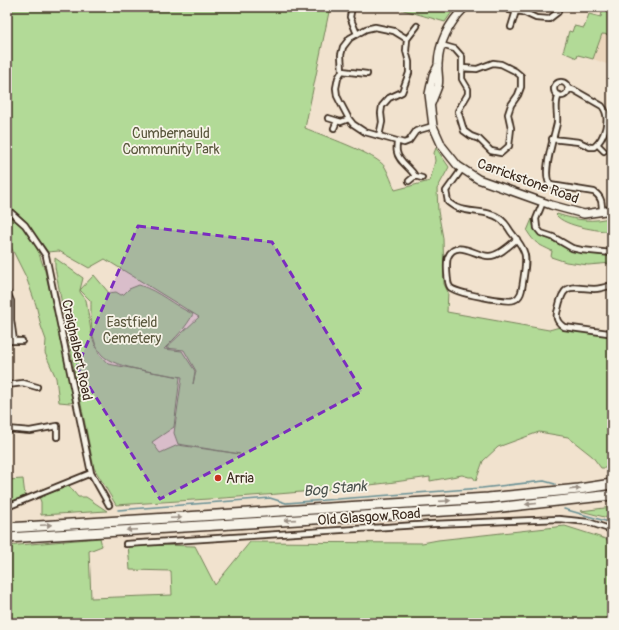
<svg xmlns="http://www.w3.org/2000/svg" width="619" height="630" font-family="Pangolin,sans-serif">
<rect width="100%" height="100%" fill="#f1e2ce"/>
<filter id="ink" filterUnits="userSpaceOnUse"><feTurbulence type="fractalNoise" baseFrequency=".025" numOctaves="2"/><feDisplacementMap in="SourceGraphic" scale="8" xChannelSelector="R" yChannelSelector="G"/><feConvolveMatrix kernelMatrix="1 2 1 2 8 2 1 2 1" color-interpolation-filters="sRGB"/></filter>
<g filter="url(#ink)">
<!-- built -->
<path fill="#ecd6bc" d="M602 34 612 35V66L593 59Z"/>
<!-- green -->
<path fill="#b2da97" stroke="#76825a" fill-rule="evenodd" d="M7 7H330L305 128C321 135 377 154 385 167 389 174 392 183 395 190L430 181 435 161 434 153 436 148 449 167 437 189 438 211 443 238 444 284 448 292 447 312 549 330 560 327 609 336 612 335V468H601L592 456 568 437 539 432 498 447 483 461 476 481 473 477H469L462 475 430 481V477C326 493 221 498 116 505L94 468 77 385 55 267V258L83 278 80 290 94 275 109 293 116 292 121 295 124 294 129 289 139 285C159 291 174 306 193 314 186 328 175 338 164 349L182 351 195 371 193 384 196 371 184 350 166 348 199 317 105 259 89 268 59 251 48 252 25 220 7 204ZM80 290 91 301C91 319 90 341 102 355 116 369 162 373 182 377L174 433 178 444 240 454 178 445 160 453 152 442 174 427 180 377 108 364 99 354 92 337 86 300 80 292Z
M393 7H447L454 9 445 22Z
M603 7 612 8V35L602 34 593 59 578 55 577 58 563 52 569 31 572 32 574 26 584 28 589 14 601 17Z
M7 213 20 223 37 248 45 271 63 348 73 402 70 403 59 402 56 378 45 353 46 340 41 326 36 305 26 277 7 239Z
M557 214C576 220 593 223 612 217V232C597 230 566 227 556 215Z
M532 219 534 229 538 234 571 250 590 254 612 256V263L588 265 566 262 551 257 552 251C538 244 535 244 527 231Z
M23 479 25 496 7 503V480Z
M69 486 78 497H86L107 511 41 515V502L39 497Z
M612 507V519L581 511Z
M565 526 612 541V623H7V546L100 538 102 546 89 551 91 598 172 595 171 571 130 570 128 544 195 546 215 585 250 542 422 543 438 540Z"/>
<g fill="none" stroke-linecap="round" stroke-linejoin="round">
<!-- stream -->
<path stroke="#678f94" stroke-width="1.5" d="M564 509 612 523
M118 510 270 498 286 503 482 488 544 481 555 484"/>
<defs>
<path id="street" d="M352 7 350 17 357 34
M509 10 523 12 536 18 549 19 558 12 559 7
M511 27 516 11
M407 39 417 26
M441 45 455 49 462 57V79L468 89V94L458 111 464 131 471 136 479 139 491 151 501 153 509 146 511 128 508 114 511 105 518 95 521 87V76L515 71 501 64 493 63 477 69 462 68
M342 71 367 74
M554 89a7 7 0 1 1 14 0a7 7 0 1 1-14 0Z
M559 95C554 104 558 113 557 123 555 134 540 177 551 185 551 185 556 186 557 186L594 192C602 197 602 203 602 212
M328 118 341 122 349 119
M334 128 337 121
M379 136 382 122 381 113 382 106 389 98 402 92 409 73V62L406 51 407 39 394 31 375 27 366 29 350 38 343 47 341 55 342 71 338 78 336 88 337 96 340 102 349 119 353 124 365 132 404 143 409 141 416 131 433 126
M552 139 579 142 590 147H594C604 139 612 118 602 106L574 90 568 88
M397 142C397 145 396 149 397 152 398 161 411 168 415 176L422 178
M597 144 604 151
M462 169 446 191 448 202C451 204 454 207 458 208 471 213 488 210 499 218 504 221 508 227 511 232 528 253 527 255 523 282 522 288 522 297 514 300 508 303 454 293 450 287 447 283 446 262 448 257 456 238 477 257 489 256 499 256 510 245 517 239
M409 181 415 176
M543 202 536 219 537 228 541 233 553 237 572 248 581 250 612 253
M7 209 25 225 46 256 91 473 109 505
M612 285C606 287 600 289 594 289 571 288 564 281 558 309 555 318 557 322 564 327L608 333 612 332
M7 292 11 301V320L14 341
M7 341H22
M7 385 23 383 37 387
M7 429 30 431 57 426V437
M7 507 91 473
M126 544 433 524 559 519 588 522 612 530"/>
<path id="secondary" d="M438 66 433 75 429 94 433 126 442 146 458 166 478 179 551 205 584 214 612 210
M431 104C433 98 436 92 438 86 440 79 437 72 438 64 439 42 449 23 465 7"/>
<path id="highway" d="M7 528 488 498 579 489 612 484
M7 538 493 508 612 495"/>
</defs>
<!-- street casing -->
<use href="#street" stroke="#3b2a1e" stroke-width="8"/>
<!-- secondary casing -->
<use href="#secondary" stroke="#3b2a1e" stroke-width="10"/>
<!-- highway casing -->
<use href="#highway" stroke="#3b2a1e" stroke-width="12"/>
<!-- street -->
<use href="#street" stroke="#f7f3e8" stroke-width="4.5"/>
<!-- secondary -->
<use href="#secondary" stroke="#f7f3e8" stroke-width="7"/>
<!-- highway -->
<use href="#highway" stroke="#f7f3e8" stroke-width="9"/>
</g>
<!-- one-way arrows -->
<defs><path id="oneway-solid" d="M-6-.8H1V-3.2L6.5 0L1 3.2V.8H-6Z"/></defs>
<g fill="#998e83">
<use href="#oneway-solid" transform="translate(575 489) rotate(-6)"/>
<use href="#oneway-solid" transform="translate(445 501) rotate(-4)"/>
<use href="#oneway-solid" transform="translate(531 504) rotate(175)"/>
<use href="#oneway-solid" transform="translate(176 518) rotate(-3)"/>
<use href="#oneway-solid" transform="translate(290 520) rotate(176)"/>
<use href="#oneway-solid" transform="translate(46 525) rotate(-3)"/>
<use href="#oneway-solid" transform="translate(132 530) rotate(177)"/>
</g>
</g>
<!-- marked area -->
<path fill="#7b2cbf" fill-opacity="0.2" stroke="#7b2cbf" stroke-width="3" stroke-dasharray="8 5" stroke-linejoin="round" d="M138 226 272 242 362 391 160 499 77 367Z"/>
<!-- markers -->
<circle fill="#c8321e" stroke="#f7f3e8" stroke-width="1.5" cx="218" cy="478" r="4"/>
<g text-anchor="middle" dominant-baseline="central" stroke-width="3.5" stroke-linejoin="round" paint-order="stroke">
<!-- park labels -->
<g font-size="14" fill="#59563c" stroke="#f7f3e8">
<text x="171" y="133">Cumbernauld<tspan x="171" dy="16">Community Park</tspan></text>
<text x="132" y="322">Eastfield<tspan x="132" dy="16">Cemetery</tspan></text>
</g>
<!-- street labels -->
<g font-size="14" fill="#3b2a1e" stroke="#f7f3e8">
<text transform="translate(528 181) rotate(20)">Carrickstone Road</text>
<text transform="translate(77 350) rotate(78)">Craighalbert Road</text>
<text transform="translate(369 517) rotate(-4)">Old Glasgow Road</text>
</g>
<!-- poi labels -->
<g font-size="14" fill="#3b2a1e" stroke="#f7f3e8" text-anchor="start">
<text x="226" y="478">Arria</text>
</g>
<!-- water labels -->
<g font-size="15" font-style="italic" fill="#4d544f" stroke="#f7f3e8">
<text transform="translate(335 489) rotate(-5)">Bog Stank</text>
</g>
</g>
<!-- margin -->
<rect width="619" height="630" fill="none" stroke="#f7f3e8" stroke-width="24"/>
<rect x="12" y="12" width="595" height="606" fill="none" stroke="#3b2a1e" stroke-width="1.5" filter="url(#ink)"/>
</svg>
